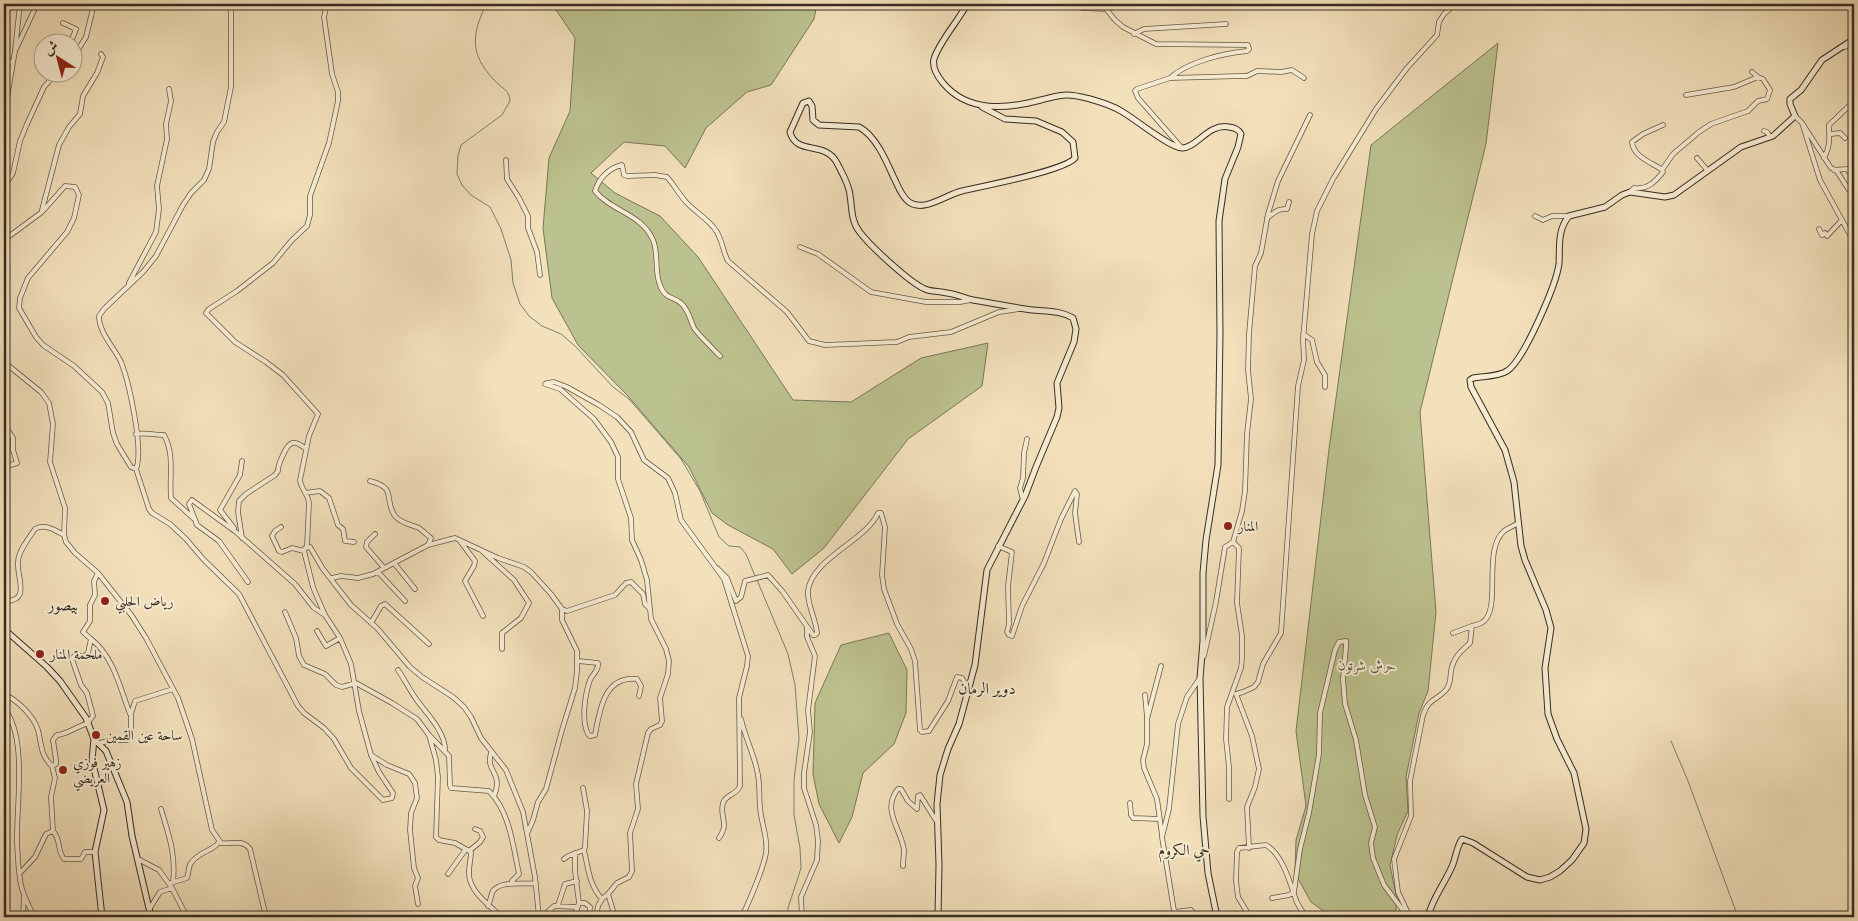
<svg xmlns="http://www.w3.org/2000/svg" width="1858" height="921" font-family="'Libre Caslon Text',Amiri,serif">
<rect width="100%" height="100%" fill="#f3e1bc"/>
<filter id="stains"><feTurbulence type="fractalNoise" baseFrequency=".004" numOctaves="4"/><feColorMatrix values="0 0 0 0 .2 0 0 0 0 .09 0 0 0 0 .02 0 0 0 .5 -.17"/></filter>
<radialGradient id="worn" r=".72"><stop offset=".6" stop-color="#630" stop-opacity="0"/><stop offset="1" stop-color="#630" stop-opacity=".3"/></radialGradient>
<!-- green -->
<path fill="#bcc28f" stroke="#797758" d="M552 4H817L814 19 771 85 747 92 706 128 685 168 665 146 624 142 591 173 615 193 660 216 698 257 793 400 851 402 921 358 988 343 982 386 908 439 824 548 792 574 773 549 728 525 712 513 689 467 627 395 578 345 552 298 543 228 549 158 570 111 575 38Z
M1498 43 1486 144 1420 412 1436 612 1428 691 1419 713 1406 777 1408 811 1397 835 1390 865 1397 900 1395 917H1332L1311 902 1295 873 1296 840 1306 806 1296 731 1329 449 1371 145Z
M889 633 907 670 906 713 894 744 863 773 852 817 839 843 819 804 813 774 815 703 841 645Z"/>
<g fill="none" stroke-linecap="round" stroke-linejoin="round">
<!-- stream -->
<path stroke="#748474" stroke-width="1" d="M486 4C472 35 469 53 494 80 500 87 510 90 510 101L502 115 461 145 458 156 457 174 462 185 471 195 490 207 501 229 511 260 513 283 520 304 529 316 542 326 561 334 575 346 613 387 629 399 681 459 700 491 719 537 729 546 740 547 746 554 755 576
M757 580 788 654 795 685 799 739 794 780V815L800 848 801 868 788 908V917
M1671 741 1688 781 1738 917"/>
<defs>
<path id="street" d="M1072 4 1082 8 1106 9
M1102 4 1115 20 1123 27 1156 44 1248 45 1249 49 1247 51C1224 53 1187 62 1170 78
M63 23 76 29 71 42
M1134 34 1144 29 1226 24
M1844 47 1854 44
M16 49 37 4
M72 50 79 48 86 37 94 4
M4 58 12 63
M1752 72 1758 77
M1854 99 1851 104 1854 109
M4 116 15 51 20 4
M1795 116 1802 123 1831 168 1836 170 1849 190
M1802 123 1820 180 1854 242
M1764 131 1767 132 1770 137
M1831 134 1840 133 1845 138
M1182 148 1138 98 1135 91 1137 89 1170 78 1241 76H1247L1257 71 1281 72 1292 70 1304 78
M1697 158 1708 171
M1824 158C1831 144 1829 139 1829 125L1851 104
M506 160 507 179 519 198 528 216V228L537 252 540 275
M1662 170 1673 154 1699 132 1711 124 1748 111 1758 101 1767 99 1770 90 1763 79 1758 77 1734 87 1686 95
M1834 170 1847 169 1854 178
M4 187 13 173 20 141 27 124 44 87 52 78 54 72
M1630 192 1634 188C1647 190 1655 182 1663 172L1661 169C1650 162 1633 156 1632 142L1643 134 1663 125
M42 210 59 145 69 127 80 114 83 96 97 73 103 57 101 54
M1535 216 1543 220 1552 216H1569
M1267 218C1274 213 1278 208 1287 209L1289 202
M1819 229 1822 235 1825 233 1827 236 1842 220
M4 240 42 212 65 186 75 187 79 195 74 218 67 232 28 278 20 298 19 308 36 337 43 345 74 366 102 392 108 403 113 433 117 444 131 467 136 469 149 509 152 513 170 524 186 539 204 560 239 594 298 706 304 713 324 728 334 739 351 768 383 800 392 798 393 793 379 772 371 755 359 711 351 664 340 638 325 615 318 599 313 587 304 551 305 548 310 547 323 569 351 605 377 628 410 667 422 677 453 697 464 707 471 717 481 738 506 770 523 812 535 877 539 917
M800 247 818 254 871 292 926 302H960L971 300
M129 283 156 232 159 209 157 186 167 139 166 124 171 101 169 89
M1303 334 1312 340 1317 362 1325 375V387
M720 356C714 350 698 334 694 328 690 320 689 311 682 304 674 296 665 300 660 285 654 271 659 254 653 240 641 213 612 212 595 191 599 178 609 168 622 165L624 175 627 176 655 175 667 177C674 185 679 194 686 202 696 213 709 219 717 232 723 243 723 252 728 261L787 312 809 341 825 345 897 342 909 337 951 332 999 312 1019 309
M4 362 41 392 49 403 53 424 50 462 65 508 64 535 66 542 75 553 98 573 132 616 146 638 178 698 192 739 212 830 221 843C232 845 241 838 250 849L266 917
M547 383 554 382 567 387 599 405 617 417 631 432 644 460 668 478 675 493 681 520 724 579 748 656 747 666 739 698 740 786C737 795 726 794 723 803 719 818 730 822 719 838
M545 384 560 389 594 419 611 442 618 457V479L631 518 632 540 641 560 647 580 651 619 666 649 669 661 668 674 660 698 662 721 660 725 651 729 648 733 636 784 638 809 630 833 632 871 629 877 617 883 608 894 602 899 598 906 596 917
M4 424 13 438V450L17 463 4 467
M136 434C146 432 154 435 164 435 175 455 169 476 171 498L193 518
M136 469C144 450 129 382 121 362 114 347 99 333 99 316L104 309 143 272 156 256 183 205 191 193 204 180 209 169 213 142 217 132 224 122 231 87V4
M370 481C398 488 383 499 395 516 402 524 410 524 419 528 423 531 427 535 431 538L428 545
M305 493 320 491 329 498 338 525 343 529 345 541 354 542
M1023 500 1020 488 1023 478 1024 453 1027 439
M281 527 275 531 272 536 279 551 282 552 292 548 304 551
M234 528 220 510 240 475 242 461
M375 534 367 542 366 547 384 568
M242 538 238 512 239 501 246 494 275 475 278 471C278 465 280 461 283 455 289 441 294 439 306 449
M460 541 475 561 474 566 465 581 483 616
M307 546 309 503C308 494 301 489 300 480L309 436 318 414 283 375 266 362 235 342 206 313 209 309 237 291 273 263 292 240 307 226 310 215V196L329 143 338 101V92L332 74 324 17 327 4
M998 546 1012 552 1008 586 1009 624 1007 632 1009 635 1012 636 1022 606 1044 563 1061 519 1075 491 1077 494 1075 513 1079 542
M482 551 514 580 529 603 521 618 502 633V649
M394 563 415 589
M717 568 727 578 736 601 741 597 745 581 768 575 783 592 813 635H815L817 633C816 619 807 605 808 591 811 559 867 540 878 513H881L885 527 882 575 884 589 897 624 911 649 915 661 920 730 922 732 929 731 948 701 957 677 962 678 966 684 968 691
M378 572 405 601
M332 578 341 576 358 578 373 574 428 545 455 538 498 558 524 567 531 572 551 594 562 609 567 611 615 595 626 583 631 582 643 594 645 604 650 609
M248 582 219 541 197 525 189 504 192 500 236 532 295 584 314 608 325 615
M4 601C32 602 16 577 18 561 19 550 29 538 35 529 44 523 55 530 64 535
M285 612 296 638 299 656 304 665 325 674 336 685 342 687 356 683 392 703 417 719 429 735 436 760 438 777 436 837 439 840 455 843 471 852C471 859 469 865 469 872 468 891 490 906 502 917
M371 623 381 606 385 604 429 644
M317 631 326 646 340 638
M1453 633 1472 626
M91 639C114 657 120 688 130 714
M1204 656 1216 602 1225 547 1233 542
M578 661 598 663C599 671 593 673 590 680 585 694 581 720 588 734L590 736 595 735C600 709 604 676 637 679L641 686 639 696
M1161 666 1147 719V744L1143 760 1144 768 1157 799 1162 835
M398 670C405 680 411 693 419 703 429 716 446 734 445 751
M4 694C18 701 33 715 38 730 42 745 40 755 52 766
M1236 694 1243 692 1254 687 1258 682 1263 664 1281 633 1298 386 1304 360 1303 340 1312 234 1317 211 1333 179 1376 109 1407 68 1437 35 1439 22 1444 14 1451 8
M1236 694 1252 736 1259 769 1255 787 1247 807 1249 848
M1145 695 1147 717
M4 708C28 737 16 806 17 843 18 857 18 875 22 889 25 899 30 908 34 917
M741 719C745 737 753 752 757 770 761 785 758 800 761 815 763 828 768 840 766 853 763 871 750 899 742 917
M88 722 93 716 87 693 81 685 72 659 74 656H84L88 653 91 639 83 632 90 621V605L95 595 94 581 98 573
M429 735 449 756 450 785 451 788 489 791C510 812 513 846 519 874L512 881V884
M99 743 113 740H127L131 735V714L135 701 173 689
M491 753C485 772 504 772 494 796
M371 755 387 765 409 774 415 783 417 798 411 813 410 830 414 868 418 878 415 886 418 904
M1229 799V767L1226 739 1227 707 1241 668 1242 659V636L1237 603 1239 548 1233 542 1242 511 1245 491 1247 434 1251 399 1248 370 1249 334 1255 266 1261 253 1268 214 1278 181 1310 115
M1130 803 1131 815 1133 818 1159 819
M161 809C169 836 176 854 173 882
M53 831 51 797 55 778 52 766 56 764V760L53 740 57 735C68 734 77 726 89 723
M527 834 533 820 538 802 546 789 562 730 575 688 577 671V651L562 620V609
M584 850C588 867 589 885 602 899
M469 851 480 842 483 837 480 831 475 829
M138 859 159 870 172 888 187 917
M564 859 568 856 584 850 585 847 587 811 583 788
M903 866C903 860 904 855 904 850 901 829 881 809 898 789H901L908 801 917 809 918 796 920 795 937 822
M20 873 35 857 46 834 53 831C61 839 57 851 64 859H81L85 852H95
M448 874 466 849
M171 883 187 878C189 873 188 867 191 863 198 852 215 850 219 842
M1294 892 1300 849 1309 813 1319 754 1320 713 1335 650 1339 642 1346 641V647L1343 679 1345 704 1356 740 1365 795 1375 827 1371 843 1373 858 1384 885 1408 917
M608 894 615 917
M1272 898 1289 895 1294 892
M579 903H585L590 907 589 917
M558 905 565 884 577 881
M488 906C491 901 490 896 493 891 501 880 524 885 536 883
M150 908 160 892 172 888
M1174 912 1191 910 1197 917
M1409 915 1398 892 1394 859 1411 816 1410 781 1423 715C1429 698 1436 701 1446 690 1451 684 1450 678 1451 671 1453 658 1461 651 1470 643L1472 626C1476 625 1480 624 1483 622 1502 608 1482 550 1504 531 1508 528 1514 526 1518 523
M284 916V917
M23 917 24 895
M532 917 539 912
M542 917 554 906 577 907
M574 917 579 903 575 871V853
M802 917 801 897 817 860 818 841 816 825 804 788V773L810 732 808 710 815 656 807 637V627
M1175 917 1162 837 1169 809 1178 724 1187 697 1200 678
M1250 917 1238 897 1236 881 1237 852 1239 848 1266 845C1283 855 1290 883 1296 900 1298 906 1303 912 1306 917"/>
<path id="secondary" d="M967 4C959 20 939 42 934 59 932 67 938 77 943 83 968 113 1007 109 1041 100 1050 98 1058 95 1067 95 1075 95 1082 97 1090 99 1101 102 1111 105 1121 111 1134 118 1170 148 1182 148 1197 148 1208 123 1229 127 1235 128 1238 129 1241 134L1238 147 1225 179 1219 221 1220 334 1218 465 1206 540 1203 573V641L1200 678 1203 816 1208 873 1217 917
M4 629 47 667 60 681 86 718 94 739 106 751 127 802 132 836 151 917
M94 739 92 760 104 810 95 852 102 917
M938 917 939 865 937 804 940 775 948 749 959 724 975 665 987 570 1025 496 1036 467 1057 417 1059 408 1057 383 1074 342 1076 329 1073 318C1058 309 1042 312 1025 309 1008 306 990 303 973 300 964 298 956 294 947 293 939 291 932 292 925 289 910 283 868 244 859 231 851 221 852 207 850 195 849 184 842 173 837 163 825 140 796 156 790 132L803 103 809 101 812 106 813 120 819 125 859 127C875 135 886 160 893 176 898 185 900 195 909 202 924 213 947 194 962 191 983 186 1064 171 1075 158L1073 142 1062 132 1036 121 1005 119 982 107
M1428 917C1432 898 1446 882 1453 864 1456 856 1457 846 1462 839L1473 843 1527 877 1540 880 1550 877 1560 871 1572 860 1584 843 1586 829 1574 773 1557 739 1548 714 1545 668 1551 628 1546 610 1525 560 1521 546 1514 482 1505 450 1471 387 1470 380 1473 378C1483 376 1498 377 1507 371 1524 360 1556 285 1559 264 1560 248 1557 230 1569 216L1605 207 1622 195 1630 192 1665 197 1674 195 1741 147 1773 136 1795 116 1790 104V99L1801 90 1822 60 1854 39"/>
</defs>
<!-- street casing -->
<use href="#street" stroke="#655948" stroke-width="5.5"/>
<!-- secondary casing -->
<use href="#secondary" stroke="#362c21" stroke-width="7"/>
<!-- street -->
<use href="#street" stroke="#f7ecd3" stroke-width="4"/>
<!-- secondary -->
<use href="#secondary" stroke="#f7ecd3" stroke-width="5"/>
</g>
<!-- markers -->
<g fill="#8f2418" stroke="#f7ecd3" stroke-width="2">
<circle cx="1228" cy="526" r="5"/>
<circle cx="105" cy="601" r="5"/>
<circle cx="40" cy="654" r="5"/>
<circle cx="96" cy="735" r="5"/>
<circle cx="63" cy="770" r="5"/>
</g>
<g text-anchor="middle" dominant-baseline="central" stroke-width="4" stroke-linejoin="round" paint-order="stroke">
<!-- poi labels -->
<g font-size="14" fill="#362c21" stroke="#f7ecd3" text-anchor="start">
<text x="1238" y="526">المنار</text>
<text x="115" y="601">رياض الحلبي</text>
<text x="50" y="654">ملحمة المنار</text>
<text x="106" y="735">ساحة عين القمين</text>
<text x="73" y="762">زهير فوزي<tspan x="73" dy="16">العريضي</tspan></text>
</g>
<!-- park labels -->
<g font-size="14" font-style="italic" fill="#58523c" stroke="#f7ecd3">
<text x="1367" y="665">حرش شرتون</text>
</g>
<!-- neighbourhood labels -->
<g font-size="15" fill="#362c21" stroke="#f7ecd3">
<text x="1184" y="849">حي الكروم</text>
</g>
<!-- quarter labels -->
<g font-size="16" fill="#362c21" stroke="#f7ecd3">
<text x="63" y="604">بيصور</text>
<text x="987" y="688">دوير الرمان</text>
</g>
</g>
<!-- margin -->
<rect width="1858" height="921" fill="none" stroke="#f3e1bc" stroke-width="20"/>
<rect x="5" y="5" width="1848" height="911" fill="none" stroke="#362c21" stroke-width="2.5"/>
<rect x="10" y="10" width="1838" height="901" fill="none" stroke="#362c21"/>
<!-- north arrow -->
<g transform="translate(58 58) rotate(324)"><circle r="24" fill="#f7ecd3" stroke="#aa9f8c"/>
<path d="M0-4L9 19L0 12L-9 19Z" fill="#8f2418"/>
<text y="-8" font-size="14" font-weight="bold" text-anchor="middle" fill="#362c21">ش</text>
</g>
<rect width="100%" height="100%" filter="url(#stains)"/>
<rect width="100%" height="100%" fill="url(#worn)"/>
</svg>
